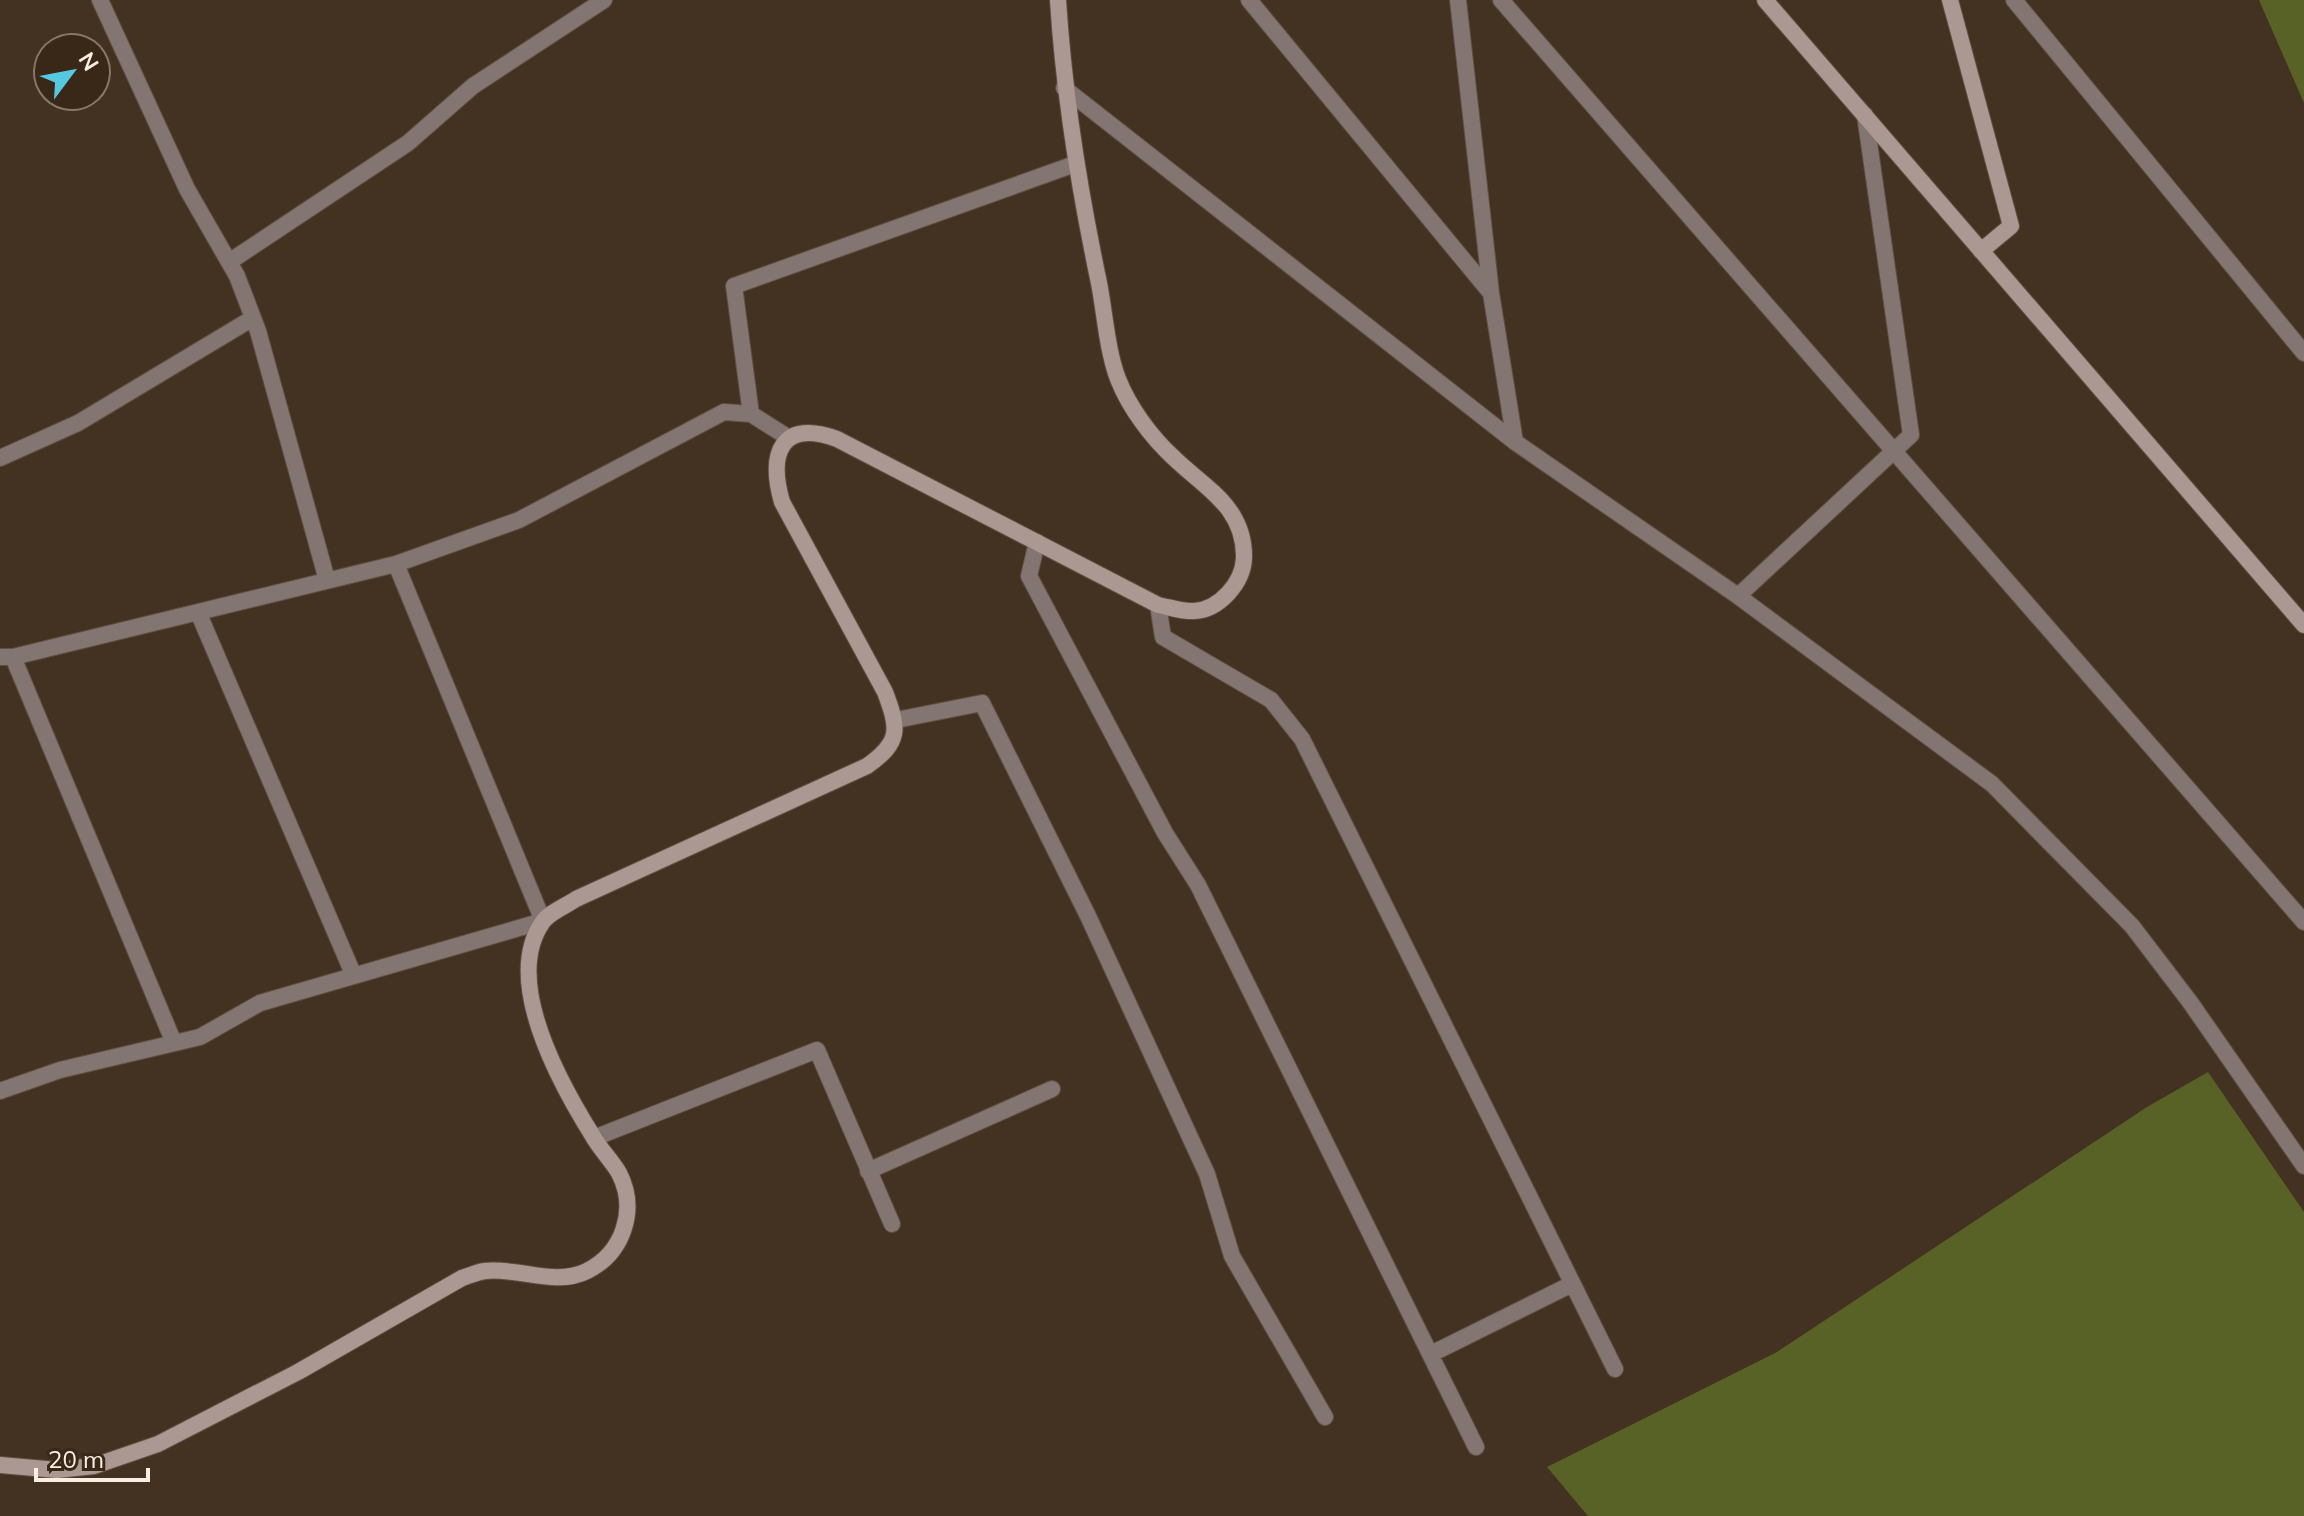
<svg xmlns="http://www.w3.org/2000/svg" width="2304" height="1516" font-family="Mulish,sans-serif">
<rect width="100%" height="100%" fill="#433221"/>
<!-- green -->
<path fill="#586226" d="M2259 0H2304V103Z
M2208 1072 2304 1212V1516H1588L1547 1467 1777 1352 2147 1107Z"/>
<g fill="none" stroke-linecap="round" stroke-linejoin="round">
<defs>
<path id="street" d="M100 0 187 189 237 276 258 331 327 580
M1249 0 1490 292
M1458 0 1491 293 1515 442
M1501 0 2304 922
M2014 0 2304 353
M1064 88 1515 442 1738 596 1992 784 2132 926 2190 1002 2304 1166
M229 262 408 143 473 86 604 0
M751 414 734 286 1075 164
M0 458 78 423 253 318
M1037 542 1029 576 1165 833 1198 885 1476 1447
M1738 596 1911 435 1865 115
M1158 605 1163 637 1271 700 1302 739 1615 1369
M198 612 354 976
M0 657H13L396 564 519 520 724 412 751 414 789 438
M13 657 174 1043
M896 720 982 703 1088 916 1207 1174 1232 1256 1325 1417
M0 1091 60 1070 200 1037 260 1003 543 921 396 564
M594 1138 817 1050 892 1224
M868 1171 1052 1089
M1431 1354 1572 1284"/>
<path id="secondary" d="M1765 0 2304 625
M1950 0 2011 226 1981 251
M0 1465 57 1470 94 1466 158 1444 298 1372 462 1278C469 1276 477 1272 485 1271 519 1267 555 1287 587 1271 623 1253 638 1210 619 1173 612 1161 601 1150 594 1138 562 1087 502 982 542 923 548 913 566 906 576 899L867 766C901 742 899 729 885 692L782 502C768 453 781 419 837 439L1158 605C1169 607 1183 612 1194 611 1219 610 1243 583 1244 558 1245 507 1205 488 1174 458 1151 437 1129 407 1118 379 1107 350 1105 314 1099 283 1079 188 1064 96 1058 0"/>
</defs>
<!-- street casing -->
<use href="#street" stroke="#605040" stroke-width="18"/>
<!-- secondary casing -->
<use href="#secondary" stroke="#605040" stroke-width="18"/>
<!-- street -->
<use href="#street" stroke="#827572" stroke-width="16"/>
<!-- secondary -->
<use href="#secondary" stroke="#ac9893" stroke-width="16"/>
</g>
<!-- north arrow -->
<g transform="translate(72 72) rotate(58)"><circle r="38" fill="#392817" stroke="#867769" stroke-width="2"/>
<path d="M0-6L14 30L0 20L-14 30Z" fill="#56c9e1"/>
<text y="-12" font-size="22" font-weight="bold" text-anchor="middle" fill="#f9eee3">N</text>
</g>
<!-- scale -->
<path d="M36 1468v12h112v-12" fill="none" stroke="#f9eee3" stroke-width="4"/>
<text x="48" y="1468" font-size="24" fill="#f9eee3" stroke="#392817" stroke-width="6" paint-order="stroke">20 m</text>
</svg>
